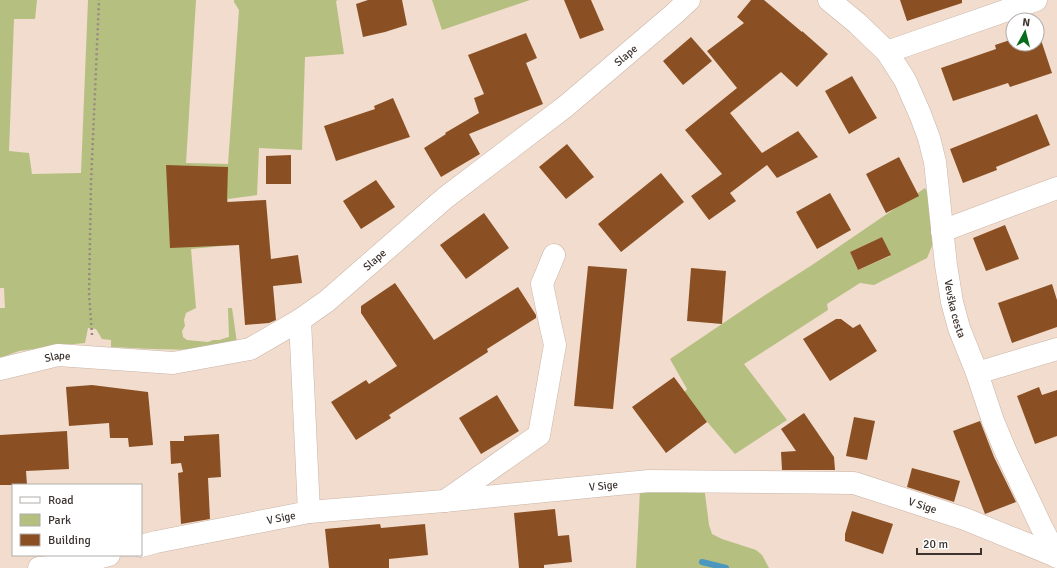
<svg xmlns="http://www.w3.org/2000/svg" width="1057" height="568" font-family="Signika,sans-serif">
<rect width="100%" height="100%" fill="#f1dccd"/>
<!-- green -->
<path fill="#b5bf80" fill-rule="evenodd" d="M0 0H37L35 19H14L9 151 29 153 32 174 81 173 88 0H196L186 163 228 164 239 10 234 2V0H338L336 1 344 54 305 57 302 150 259 148 257 195 228 199 232 245 191 249 196 308 186 313 184 320 185 326 182 331 183 337 187 340 208 342 213 340H219L229 337 228 308H232L237 343 200 350 152 349 111 347V340L102 339 96 329 88 328 85 343 63 345 19 351 0 358V308H5L4 288H0Z
M432 0H530L442 30Z
M925 188 931 200 932 246 927 258 874 285 860 283 827 304 828 310 744 364 787 420 735 454 683 394 687 389 670 359 759 299 812 265ZM882 237 890 256 858 270 850 252Z
M704 486 709 525 712 534 722 539 756 550 762 555 769 568H636L640 490Z"/>
<g fill="none" stroke-linecap="round" stroke-linejoin="round">
<!-- stream -->
<path stroke="#4b97c0" stroke-width="6" d="M702 562 726 568"/>
</g>
<!-- building -->
<path fill="#8a5024" d="M368 0H402L407 25 385 32 363 37 356 4Z
M564 0H591L604 30 580 39Z
M751 0H764L802 32V31L828 54 797 87 781 72 730 113 762 153 798 131 818 157 777 178 767 165 730 193 736 201 709 220 691 196 722 174 685 130 737 88 707 51 744 23 737 17Z
M900 0H962V3L907 21Z
M1037 31H1038L1052 73 1010 87 1008 83 953 101 941 68 996 49 995 45 1013 39V44H1037Z
M526 33 537 58 526 63 543 104 469 134 480 154 441 177 424 148 446 134 445 133 479 113 474 98 484 94 468 55Z
M691 37 712 61 683 85 663 61Z
M852 76 877 118 849 134 825 91Z
M393 98 410 137 336 161 324 126 375 109 374 106Z
M1037 114 1050 145 996 167 997 170 963 183 950 149Z
M567 144 594 177 566 199 539 167Z
M291 155V184H266V156Z
M899 157 919 196 886 213 866 174Z
M166 165 228 167 227 202 266 200 271 259 298 255 302 283 273 286 276 320 269 323 245 325 239 245 170 248Z
M661 173 684 202 621 252 598 224Z
M376 180 395 207 361 229 343 201Z
M830 193 851 230 817 249 796 212Z
M484 213 509 248 466 279 440 245Z
M1005 225 1019 259 986 271 973 238Z
M882 237 891 255 858 270 850 252Z
M588 266 627 269 613 409 574 406Z
M691 268 726 271 722 324 687 321Z
M395 283 434 340 518 287 536 315V318L487 349 488 352 389 415 391 418 356 440 331 402 366 380 369 384 397 366 361 313V306Z
M1052 284 1057 300V327L1012 343 998 303Z
M836 319H841L853 328 860 324 877 351 830 381 803 339Z
M674 377 707 422 666 453 632 407Z
M92 385 148 392 153 445 129 447 128 438H110L109 423 69 426 66 387Z
M1039 387 1042 395 1057 390V436L1035 444 1017 396Z
M497 395 519 431 481 454 459 418Z
M804 413 834 457 835 470H782L781 452 796 451 781 429Z
M854 417 875 421 867 460 846 456Z
M980 421 994 457 1016 502 985 514 953 431Z
M67 431 69 469 26 471 27 485H0V435Z
M219 434 221 477 208 478 210 519 181 524 178 473 183 472 181 463 171 464 170 441H184V436Z
M912 468 960 481 954 502 907 487Z
M555 509 558 536 569 535 572 562 544 565V568H519L514 513Z
M852 511 893 524 883 554 845 541V534Z
M380 524 381 528 425 524 428 555 389 559V568H329L325 529Z"/>
<g fill="none" stroke-linecap="round" stroke-linejoin="round">
<defs>
<g id="minor">
<path id="s1" d="M829 0 857 23 887 52 905 80 920 114 929 138 935 162 946 265 952 302 959 328 977 373 993 421 1006 452 1041 526 1057 557"/>
<path d="M887 52 1036 0"/>
<path d="M942 231 1057 188"/>
<path d="M300 320 309 512"/>
<path id="s2" d="M0 369 58 355 173 363 250 349 300 320 327 301 445 198 566 106 674 14 689 0"/>
<path d="M977 373 1057 349"/>
<path d="M445 501 539 435 555 345 550 323 542 284 554 255"/>
<path id="s3" d="M141 546 156 542 309 512 444 501 649 481 854 483 965 519 1056 556"/>
<path d="M39 568 76 564 109 555"/>
</g>
</defs>
<!-- minor casing -->
<use href="#minor" stroke="#c9b4a7" stroke-width="23"/>
<!-- path -->
<path stroke="#98897f" stroke-width="2.5" stroke-dasharray="2 3" stroke-linecap="butt" d="M92 335 89 293 91 183 99 0"/>
<!-- minor -->
<use href="#minor" stroke="#fff" stroke-width="22"/>
</g>
<g text-anchor="middle" dominant-baseline="central" stroke-width="4" stroke-linejoin="round" paint-order="stroke">
<!-- street labels -->
<g font-size="11" fill="#3c332e" stroke="#fff">
<text stroke="none"><textPath href="#s2" startOffset="731">Slape</textPath></text>
<text stroke="none"><textPath href="#s2" startOffset="407">Slape</textPath></text>
<text stroke="none"><textPath href="#s1" startOffset="347">Vevška cesta</textPath></text>
<text stroke="none"><textPath href="#s2" startOffset="59">Slape</textPath></text>
<text stroke="none"><textPath href="#s3" startOffset="467">V Sige</textPath></text>
<text stroke="none"><textPath href="#s3" startOffset="790">V Sige</textPath></text>
<text stroke="none"><textPath href="#s3" startOffset="143">V Sige</textPath></text>
</g>
</g>
<!-- legend -->
<rect x="12" y="484" width="130" height="72" fill="#ffffff" stroke="#b1adab"/>
<rect x="20" y="497" width="20" height="6" fill="#ffffff" stroke="#b1adab"/>
<text x="48" y="504" font-size="12" fill="#3c332e">Road</text>
<rect x="20" y="514" width="20" height="12" fill="#b5bf80" stroke="#b1adab"/>
<text x="48" y="524" font-size="12" fill="#3c332e">Park</text>
<rect x="20" y="534" width="20" height="12" fill="#8a5024" stroke="#b1adab"/>
<text x="48" y="544" font-size="12" fill="#3c332e">Building</text>
<!-- north arrow -->
<g transform="translate(1025 32) rotate(7)"><circle r="19" fill="#ffffff" stroke="#b1adab"/>
<path d="M0-3L7 15L0 10L-7 15Z" fill="#046c1b"/>
<text y="-6" font-size="11" font-weight="bold" text-anchor="middle" fill="#3c332e">N</text>
</g>
<!-- scale -->
<path d="M917 548v6h64v-6" fill="none" stroke="#3c332e" stroke-width="2"/>
<text x="923" y="548" font-size="12" fill="#3c332e" stroke="#ffffff" stroke-width="3" paint-order="stroke">20 m</text>
</svg>
